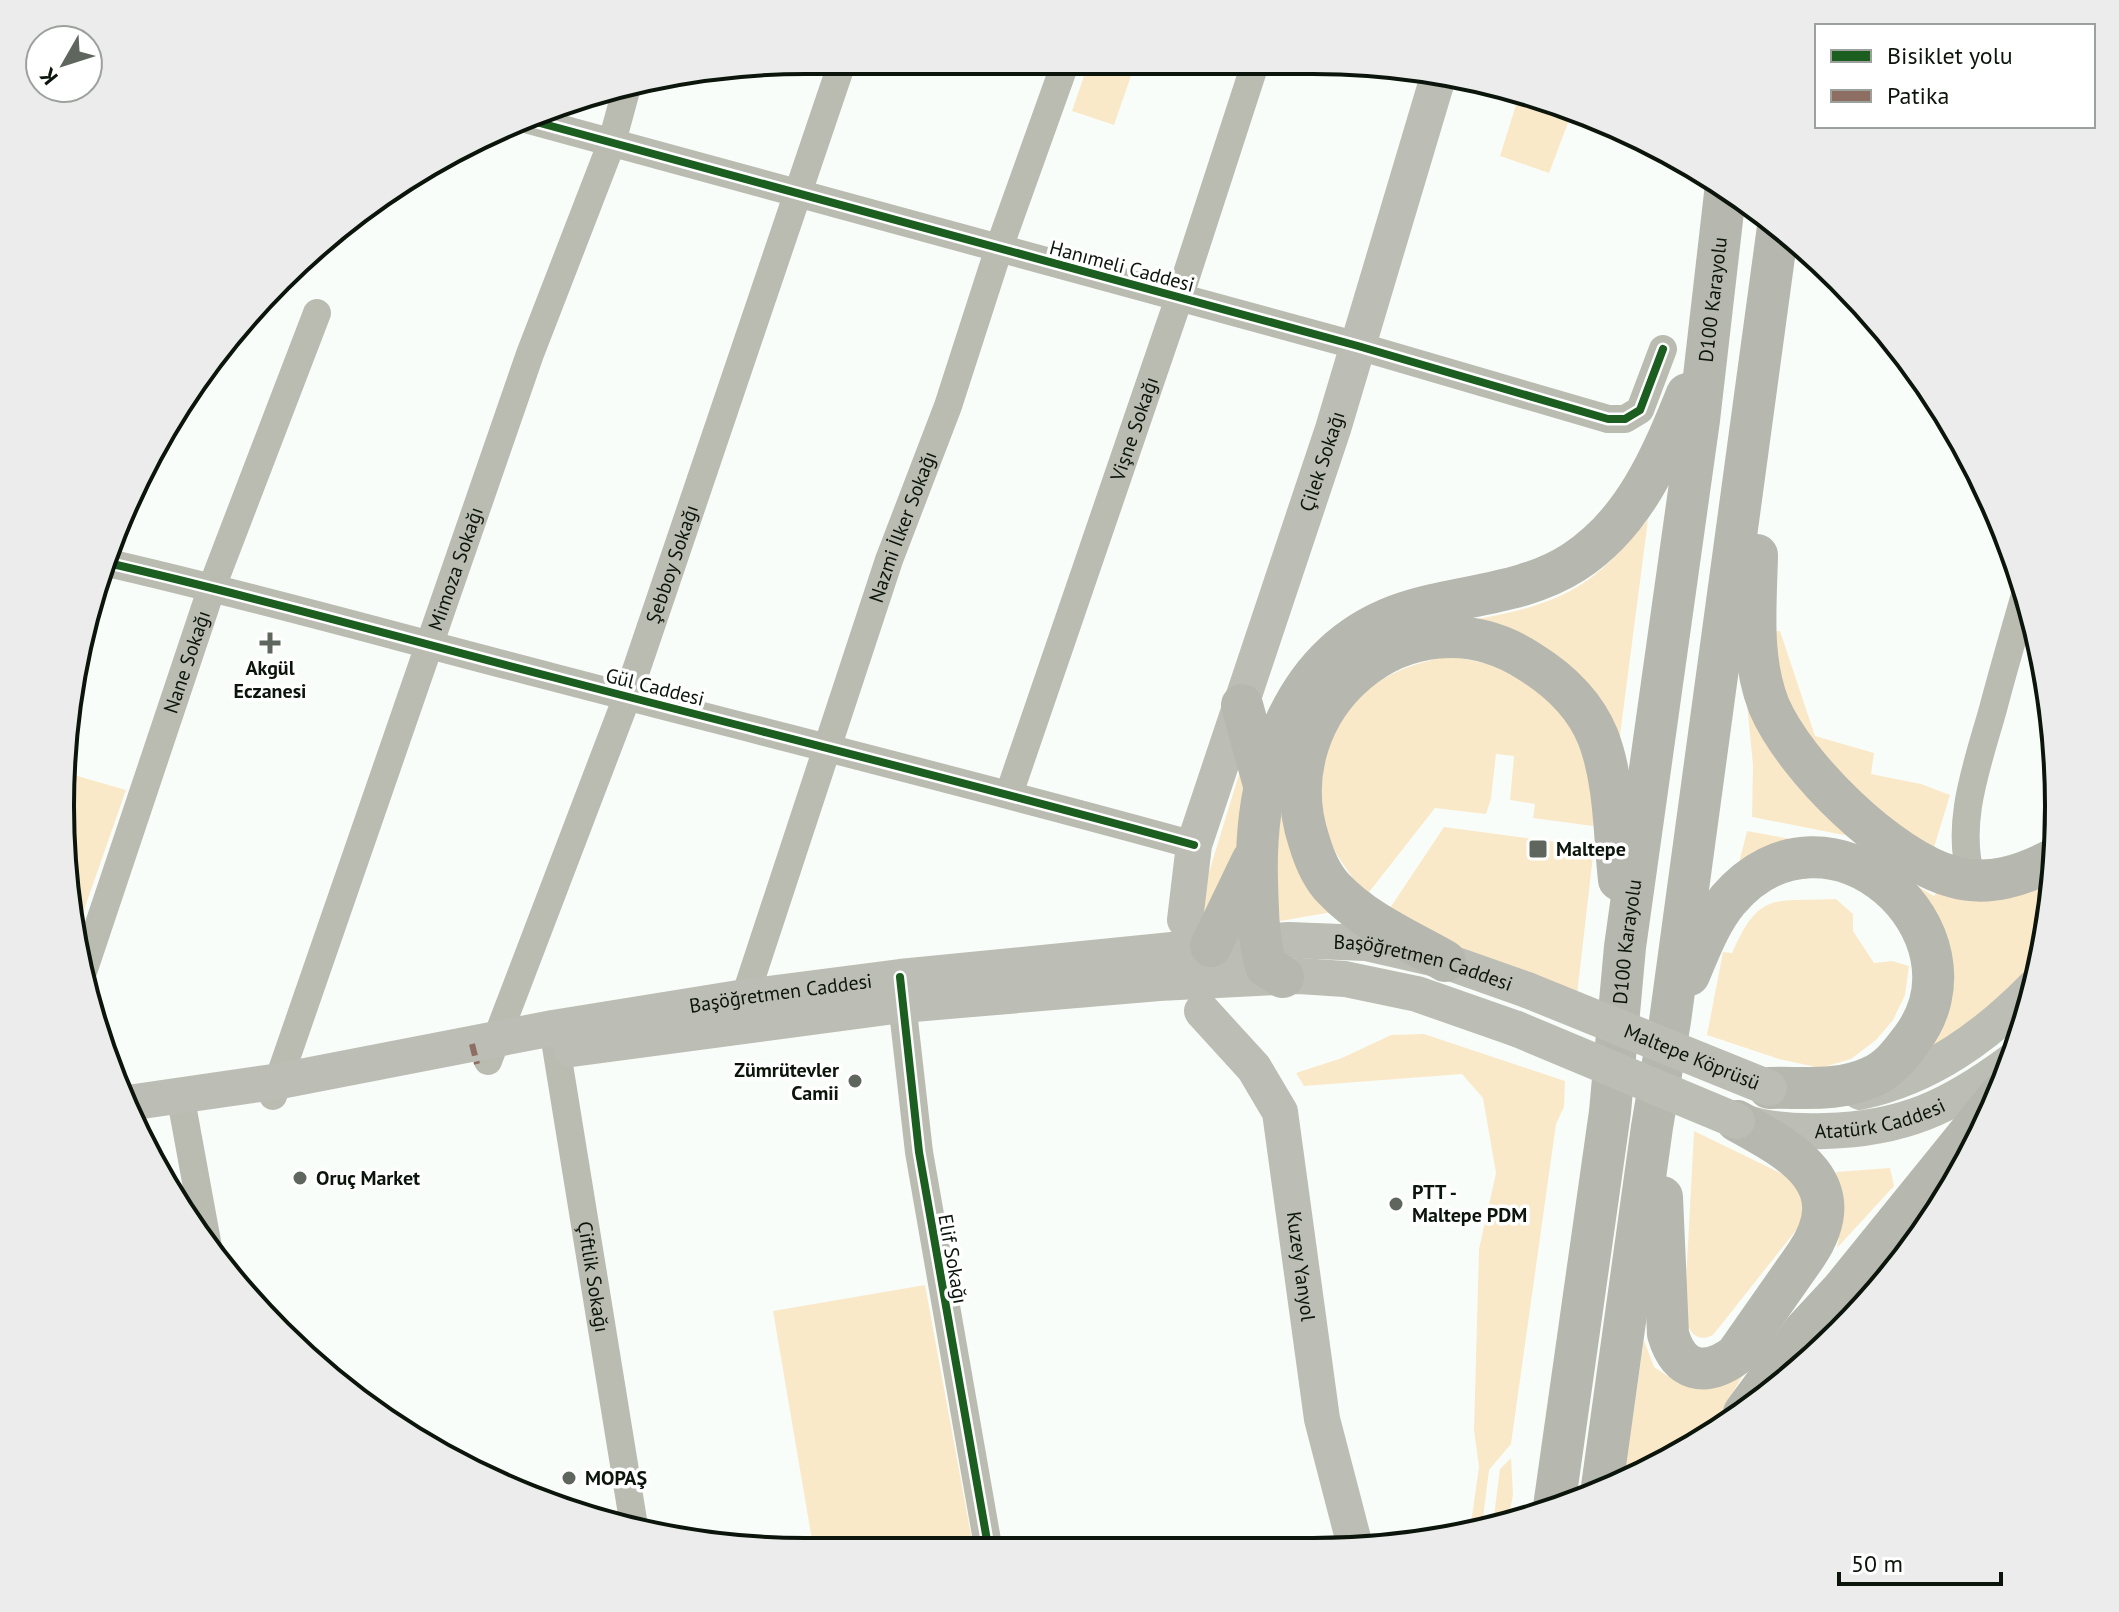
<svg xmlns="http://www.w3.org/2000/svg" width="2119" height="1612" font-family="'PT Sans',sans-serif">
<rect width="100%" height="100%" fill="#f9fdf9"/>
<!-- green -->
<path fill="#fae9c9" d="M1089 61 1132 73 1114 125 1072 111Z
M1520 92 1571 115 1549 173 1500 156Z
M1648 520 1619 743 1467 621C1508 613 1550 606 1585 582 1609 566 1629 541 1648 520Z
M1780 631 1815 736 1874 753 1871 774 1921 784 1950 795 1932 854 1796 740 1766 632Z
M1451 656 1498 666 1527 680 1578 729 1593 775V826L1533 818 1535 804 1510 800 1514 756 1496 754 1491 799 1486 814 1435 808 1366 896C1349 873 1331 850 1322 822 1317 804 1319 780 1324 762 1341 695 1387 667 1451 656Z
M1746 695 1864 839 1752 817 1753 765Z
M1243 761 1250 800 1236 881 1217 916 1196 915Z
M67 773 126 790 77 930 62 854Z
M1284 784 1338 911 1280 921C1273 875 1279 831 1284 784Z
M1444 827 1594 847 1577 995 1394 920 1386 914Z
M1747 831 1872 854 1737 871Z
M1895 873 1934 896 1942 886 2051 883C2050 896 2050 909 2048 921 2034 987 1972 1021 1922 1057L1936 1002Z
M1836 899 1853 914V931L1874 963 1892 961 1909 966 1905 995 1893 1020 1876 1040 1851 1059 1820 1068 1779 1059 1707 1035 1723 952 1732 953C1760 890 1773 902 1836 899Z
M1424 1034 1565 1081 1564 1107 1556 1124 1511 1444 1489 1470 1482 1526 1470 1530 1479 1467 1474 1430 1479 1249 1496 1173 1483 1098 1462 1074 1304 1086 1296 1073 1342 1058 1391 1035Z
M1694 1131 1795 1180 1805 1200 1801 1224 1713 1335C1697 1343 1691 1333 1684 1319Z
M1890 1168 1894 1186 1837 1248 1843 1214 1836 1172Z
M925 1285 973 1546H813L773 1311Z
M1644 1340 1654 1367 1669 1377 1696 1383 1751 1361 1707 1437 1623 1482Z
M1511 1458 1513 1495 1508 1519 1493 1524 1500 1469Z"/>
<g fill="none" stroke-linecap="round" stroke-linejoin="round">
<!-- minor -->
<g stroke="#babcb2" stroke-width="28">
<path d="M529 120 1358 346 1608 419H1625L1640 410 1663 349"/>
<path d="M108 563C257 597 404 639 552 677 766 733 981 786 1194 845"/>
<path id="s1" d="M1009 794 1179 298 1256 61"/>
<path d="M1972 880C1954 824 1978 763 1993 709 2003 671 2014 633 2025 595"/>
<path id="s2" d="M84 969 212 587 317 313"/>
<path d="M900 985 919 1152 988 1546"/>
<path id="s3" d="M745 997 889 560 948 406 999 248 1066 61"/>
<path id="s4" d="M553 1028 634 1526"/>
<path id="s5" d="M488 1061 627 697 843 60"/>
<path d="M180 1094 208 1247"/>
<path id="s6" d="M273 1096 530 354 612 142 628 83"/>
</g>
<!-- major -->
<g stroke="#bcbdb4" stroke-width="36">
<path id="s7" d="M1185 920 1194 845 1333 429 1439 74"/>
<path id="s8" d="M1202 1011 1254 1068 1280 1112 1322 1419 1355 1546"/>
<path d="M572 1049 902 1005 1159 983 1299 976 1345 979 1417 994 1517 1029"/>
<path d="M1860 1092C1930 1077 1985 1037 2034 987"/>
<path id="s9" d="M128 1103 280 1081 553 1028 745 997 900 977 1232 944 1289 940 1366 943 1445 961 1527 990"/>
<path id="s10" d="M1746 1123C1772 1131 1798 1132 1825 1131 1903 1129 1950 1107 2012 1061"/>
</g>
<!-- highway -->
<g stroke="#b6b7ae" stroke-width="42">
<path d="M1757 555C1756 605 1750 658 1769 706 1795 767 1890 860 1954 877 1989 887 2023 875 2054 859"/>
<path d="M1242 705 1264 785"/>
<path d="M1211 946 1252 861"/>
<path d="M1445 961C1408 940 1364 921 1334 889 1322 877 1314 858 1309 841 1265 709 1408 582 1530 662 1559 680 1585 705 1598 737 1615 781 1614 834 1619 880"/>
<path d="M1689 975C1700 949 1710 922 1728 900 1829 782 1993 934 1911 1040 1900 1055 1888 1070 1871 1077 1838 1092 1804 1087 1769 1088"/>
<path d="M1283 977 1266 966C1258 938 1258 911 1257 882 1254 777 1287 658 1395 616 1454 594 1520 597 1574 562 1634 523 1661 458 1687 394"/>
<path d="M1662 1197 1668 1334C1679 1372 1705 1378 1736 1355L1806 1255C1854 1184 1792 1151 1737 1121"/>
<path d="M1744 1413 1804 1331 1842 1290 2000 1095"/>
<path d="M1601 1494 1652 1127 1670 1021 1778 227"/>
<path id="s11" d="M1554 1507 1610 1112 1625 947 1699 420 1726 185"/>
</g>
<!-- major-bridge -->
<g stroke="#bcbdb4" stroke-width="36">
<path id="s12" d="M1527 990 1769 1088"/>
<path d="M1517 1029 1737 1121"/>
</g>
<!-- quiet -->
<path stroke="#8d6e63" stroke-width="6" stroke-dasharray="12 6" stroke-linecap="butt" d="M472 1044 477 1064"/>
<defs>
<path id="cycleway" d="M529 120 1358 346 1608 419H1625L1640 410 1663 349
M108 563C257 597 404 639 552 677 766 733 981 786 1194 845
M900 977 919 1152 988 1546"/>
</defs>
<!-- cycleway casing -->
<use href="#cycleway" stroke="#fff" stroke-width="13"/>
<!-- cycleway -->
<use href="#cycleway" stroke="#1b5e20" stroke-width="8"/>
</g>
<!-- markers -->
<g fill="#5e665e" stroke="#fff" stroke-width="3">
<path d="M266 631h8v8h8v8h-8v8h-8v-8h-8v-8h8z"/>
<rect x="1528" y="839" width="20" height="20" rx="4"/>
<circle cx="855" cy="1081" r="8"/>
<circle cx="300" cy="1178" r="8"/>
<circle cx="1396" cy="1204" r="8"/>
<circle cx="569" cy="1478" r="8"/>
</g>
<g text-anchor="middle" dominant-baseline="central" stroke-width="7" stroke-linejoin="round" paint-order="stroke">
<!-- street labels -->
<g font-size="20" fill="#0b150b" stroke="#fff">
<text transform="translate(1122 266) rotate(15)">Hanımeli Caddesi</text>
<text stroke="none"><textPath href="#s11" startOffset="1218">D100 Karayolu</textPath></text>
<text stroke="none"><textPath href="#s1" startOffset="386">Vişne Sokağı</textPath></text>
<text stroke="none"><textPath href="#s7" startOffset="480">Çilek Sokağı</textPath></text>
<text stroke="none"><textPath href="#s3" startOffset="496">Nazmi İlker Sokağı</textPath></text>
<text stroke="none"><textPath href="#s5" startOffset="530">Şebboy Sokağı</textPath></text>
<text stroke="none"><textPath href="#s6" startOffset="558">Mimoza Sokağı</textPath></text>
<text stroke="none"><textPath href="#s2" startOffset="324">Nane Sokağı</textPath></text>
<text transform="translate(655 687) rotate(14)">Gül Caddesi</text>
<text stroke="none"><textPath href="#s11" startOffset="570">D100 Karayolu</textPath></text>
<text stroke="none"><textPath href="#s9" startOffset="1310">Başöğretmen Caddesi</textPath></text>
<text stroke="none"><textPath href="#s9" startOffset="662">Başöğretmen Caddesi</textPath></text>
<text stroke="none"><textPath href="#s12" startOffset="178">Maltepe Köprüsü</textPath></text>
<text stroke="none"><textPath href="#s10" startOffset="136">Atatürk Caddesi</textPath></text>
<text transform="translate(953 1259) rotate(80)">Elif Sokağı</text>
<text stroke="none"><textPath href="#s8" startOffset="284">Kuzey Yanyol</textPath></text>
<text stroke="none"><textPath href="#s4" startOffset="252">Çiftlik Sokağı</textPath></text>
</g>
<!-- poi labels -->
<g font-size="20" font-weight="bold" fill="#0b150b" stroke="#fff" text-anchor="start">
<text x="270" y="668" text-anchor="middle">Akgül<tspan x="270" dy="23">Eczanesi</tspan></text>
<text x="1556" y="849">Maltepe</text>
<text x="839" y="1070" text-anchor="end">Zümrütevler<tspan x="839" dy="23">Camii</tspan></text>
<text x="316" y="1178">Oruç Market</text>
<text x="1412" y="1192">PTT -<tspan x="1412" dy="23">Maltepe PDM</tspan></text>
<text x="585" y="1478">MOPAŞ</text>
</g>
</g>
<!-- crop -->
<path d="M0 0H2119V1612H0ZM806 74H1313A732 732 0 0 1 2045 806V806A732 732 0 0 1 1313 1538H806A732 732 0 0 1 74 806V806A732 732 0 0 1 806 74Z" fill="#ebeceb" fill-rule="evenodd"/>
<path fill="none" stroke="#0b150b" stroke-width="4" d="M806 74H1313A732 732 0 0 1 2045 806V806A732 732 0 0 1 1313 1538H806A732 732 0 0 1 74 806V806A732 732 0 0 1 806 74Z"/>
<!-- legend -->
<rect x="1815" y="24" width="280" height="104" fill="#ffffff" stroke="#9da19d" stroke-width="2"/>
<rect x="1831" y="50" width="40" height="12" fill="#1b5e20" stroke="#9da19d" stroke-width="2"/>
<text x="1887" y="64" font-size="24" fill="#0b150b">Bisiklet yolu</text>
<rect x="1831" y="90" width="40" height="12" fill="#8d6e63" stroke="#9da19d" stroke-width="2"/>
<text x="1887" y="104" font-size="24" fill="#0b150b">Patika</text>
<!-- north arrow -->
<g transform="translate(64 64) rotate(231)"><circle r="38" fill="#ffffff" stroke="#9da19d" stroke-width="2"/>
<path d="M0-6L14 30L0 20L-14 30Z" fill="#5e665e"/>
<text y="-12" font-size="22" font-weight="bold" text-anchor="middle" fill="#0b150b">K</text>
</g>
<!-- scale -->
<path d="M1839 1572v12h162v-12" fill="none" stroke="#0b150b" stroke-width="4"/>
<text x="1851" y="1572" font-size="24" fill="#0b150b" stroke="#ffffff" stroke-width="6" paint-order="stroke">50 m</text>
</svg>
